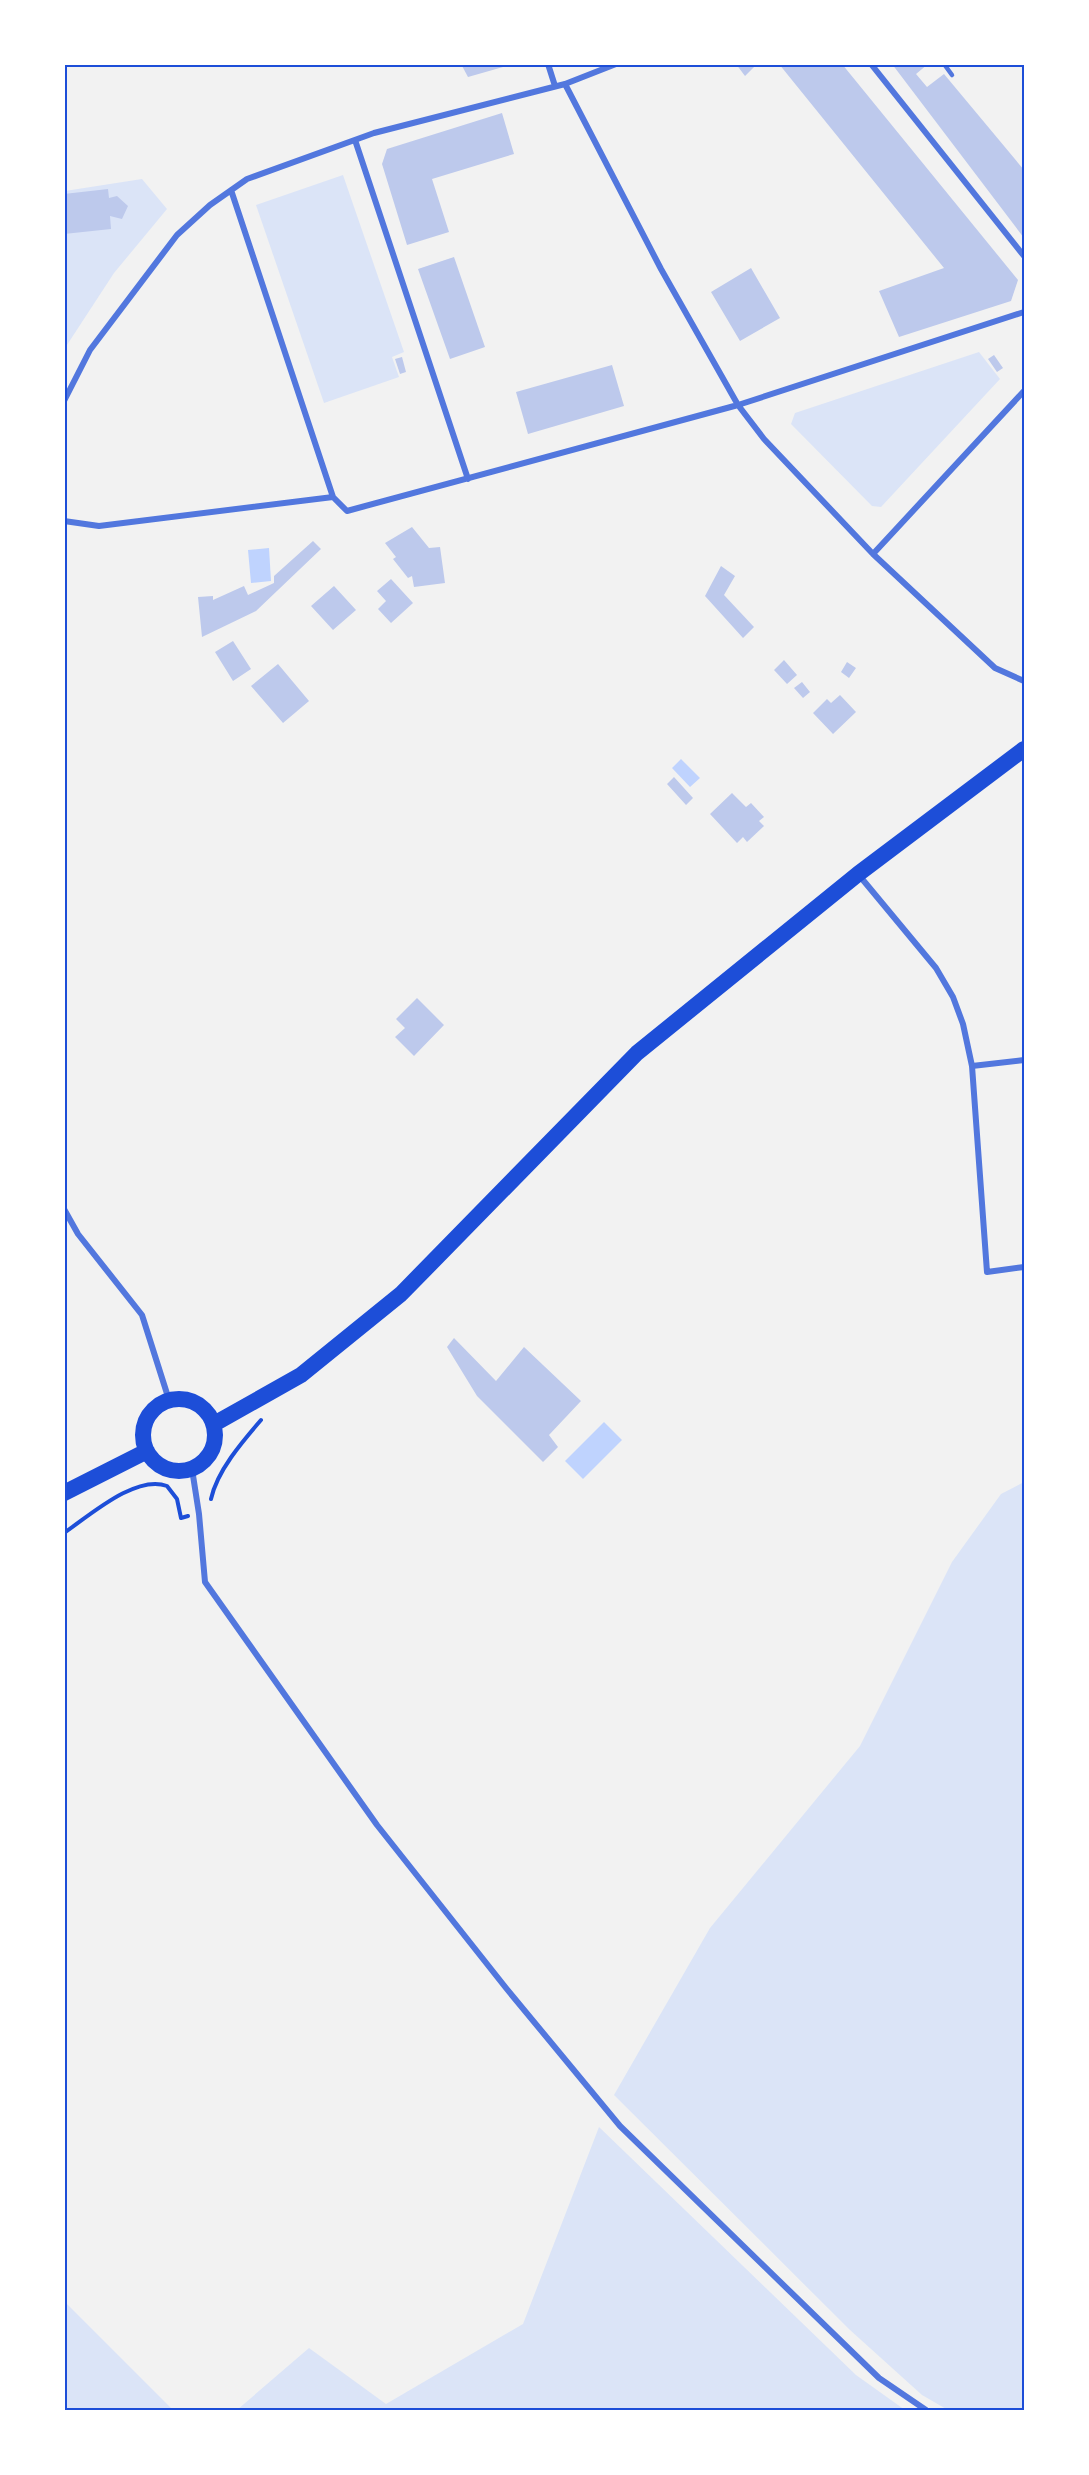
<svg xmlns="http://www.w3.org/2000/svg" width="1089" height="2475" font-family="'Fira Sans',sans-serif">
<rect width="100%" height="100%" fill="#f2f2f2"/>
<!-- green -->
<path fill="#dbe4f7" d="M343 175 404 352 392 357 399 377 324 403 256 205Z
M142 179 167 209 114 273 65 348V191Z
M979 352 1000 379 881 507 872 506 791 424 795 413Z
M1024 1482V2410H948L922 2395 850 2330 614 2095 710 1928 860 1746 952 1562 1001 1494Z
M599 2127 856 2375 905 2410H237L309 2348 386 2404 523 2324Z
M64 2302H65L173 2410H65Z"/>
<!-- water -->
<path fill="#bfd3fe" d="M269 548 271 581 251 583 248 550Z
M681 759 700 778 690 787 672 768Z
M604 1422 622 1440 583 1479 565 1461Z"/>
<!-- building -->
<path fill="#bdc9ec" d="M461 64H510V65L468 77Z
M736 64H757L745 76Z
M779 64H842L1018 280 1011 301 899 337 879 291 944 268Z
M892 64H928L916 74 927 87 944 74 1024 170V238Z
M502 113 514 154 432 179 449 232 407 245 382 164 387 149Z
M108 189 109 198 117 196 128 206 122 219 110 216 111 229 64 234V194Z
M454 257 485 347 450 359 418 269Z
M751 268 780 318 740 341 711 292Z
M994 355 1003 368 997 372 988 359Z
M402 357 406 372 400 374 395 359Z
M612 365 624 406 528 434 516 392Z
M412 527 429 548 440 547 445 583 414 587 412 576 408 578 393 559 396 557 385 543Z
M313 541 321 549 256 611 202 637 198 597 213 596V600L244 586 248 595 274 583V576Z
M721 566 735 576 724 595 754 627 743 638 705 596Z
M391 579 413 603 391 623 378 609 386 601 377 591Z
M334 586 356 610 333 630 311 606Z
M233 641 251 669 233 681 215 652Z
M784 660 797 675 787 684 774 670Z
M847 662 856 668 849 678 841 672Z
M278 664 309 701 283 723 251 686Z
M802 682 810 692 803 698 794 688Z
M840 695 856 712 833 734 813 713 827 699 831 703Z
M674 777 693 798 686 805 667 784Z
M732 793 746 807 751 803 764 817 759 821 764 826 747 842 743 837 737 843 710 814Z
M417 998 444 1025 414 1056 395 1037 405 1028 396 1019Z
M454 1338 496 1381 524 1347 581 1401 549 1435 558 1447 543 1462 477 1396 447 1347Z"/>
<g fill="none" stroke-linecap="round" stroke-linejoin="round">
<!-- path -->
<path stroke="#1d4ed8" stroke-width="4" d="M211 1499C217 1471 242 1442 261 1420
M64 1533C89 1516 136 1474 167 1486L177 1499 181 1518 188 1516"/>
<!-- service -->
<path stroke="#5277de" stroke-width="4.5" d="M944 64 952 75"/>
<!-- minor -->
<path stroke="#5277de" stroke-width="6" d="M548 64 555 86
M871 64 1024 256
M565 84 661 269 738 405 764 439 873 554 995 668 1024 681
M355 140 468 479
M231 190 333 497 347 511 738 405 1024 312
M64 401 90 350 177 235 210 205 247 179 374 133 565 84 616 64
M64 521 99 526 333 497
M873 554 1024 391
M858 874 936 968 953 997 963 1024 972 1066 987 1272 1024 1267
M972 1066 1024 1060
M64 1209 78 1234 142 1315 169 1400
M192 1469 199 1514 205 1582 377 1825 506 1988 620 2126 879 2378 926 2410"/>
<!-- trunk -->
<path stroke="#1d4ed8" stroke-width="16" d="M143 1435a36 36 0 1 1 72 0a36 36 0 1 1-72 0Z
M214 1424 301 1375 401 1294 637 1053 858 874 1024 749
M64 1493 147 1451"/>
</g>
<!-- border -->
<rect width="1089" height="2475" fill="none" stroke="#ffffff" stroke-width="132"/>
<rect x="66" y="66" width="957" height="2343" fill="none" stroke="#1d4ed8" stroke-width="2"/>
</svg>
